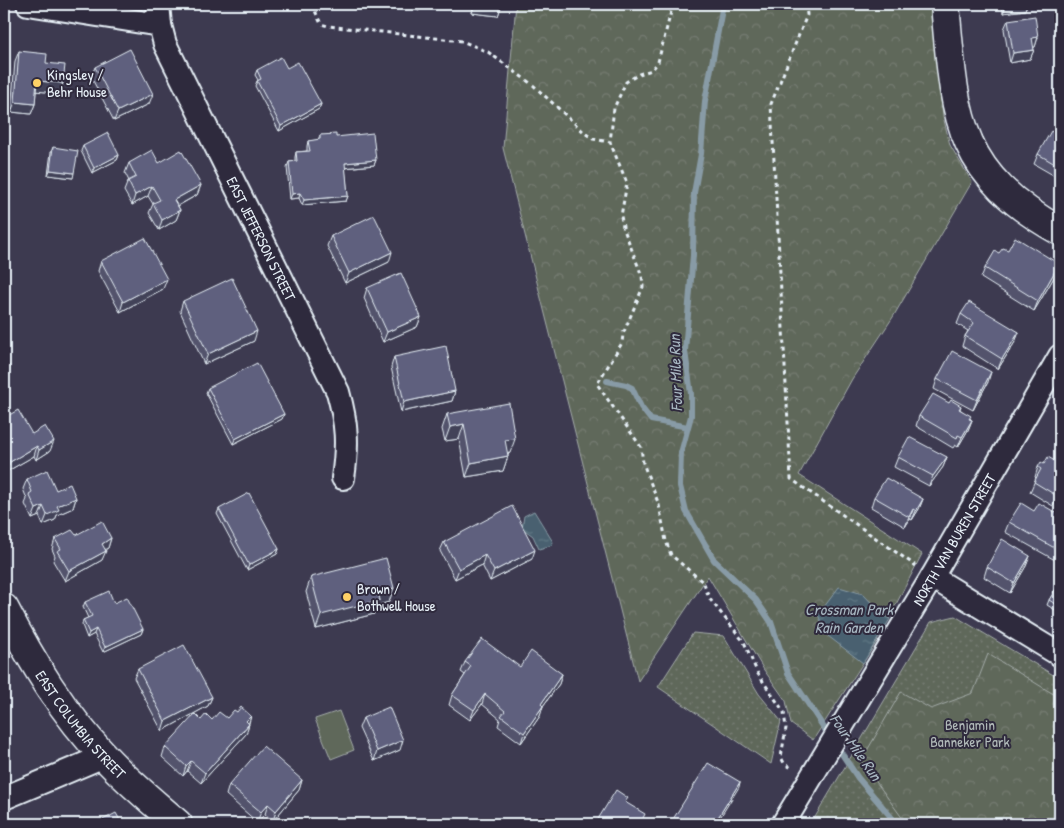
<svg xmlns="http://www.w3.org/2000/svg" width="1064" height="828" font-family="'Patrick Hand',sans-serif">
<defs>
<pattern id="grass-dots" width="8" height="8" patternUnits="userSpaceOnUse" patternTransform="scale(1.25)"><rect width="8" height="8" fill="#5f675a"/><path d="M2 2h.1M6 6h.1" fill="none" stroke="#767d72" stroke-width="1.8" stroke-linecap="round"/></pattern>
<pattern id="forest-crowns" width="20" height="18" patternUnits="userSpaceOnUse" patternTransform="scale(1.25)"><rect width="20" height="18" fill="#5f675a"/><path d="M2 6a3 3 0 1 1 6 0M12 15a3 3 0 1 1 6 0" fill="none" stroke="#767d72"/></pattern>
<pattern id="water-ripples" width="26" height="14" patternUnits="userSpaceOnUse" patternTransform="scale(1.25)"><rect width="26" height="14" fill="#486170"/><path d="M2 4q2-2 4 0t4 0M15 11q2-2 4 0t4 0" fill="none" stroke="#627885"/></pattern>
</defs>
<rect width="100%" height="100%" fill="#3d3a50"/>
<filter id="ink" filterUnits="userSpaceOnUse"><feTurbulence type="fractalNoise" baseFrequency=".02" numOctaves="2"/><feDisplacementMap in="SourceGraphic" scale="10" xChannelSelector="R" yChannelSelector="G"/><feConvolveMatrix kernelMatrix="1 2 1 2 8 2 1 2 1" color-interpolation-filters="sRGB"/></filter>
<g filter="url(#ink)">
<!-- grass -->
<path fill="url(#grass-dots)" stroke="#a4aca9" d="M955 616 1060 679V824H811L931 622Z
M693 633 724 636 759 694 781 721 771 764 658 687Z"/>
<!-- forest -->
<path fill="url(#forest-crowns)" stroke="#a4aca9" d="M516 4H930L943 116 950 145 972 182 893 317 852 379 799 475 922 554 876 643 813 740 791 724 786 701 764 670 708 576 638 681 503 148Z
M988 654 1060 698V824H904L903 819 861 761 901 692 931 709 973 693Z"/>
<!-- pitch -->
<path fill="#5f675a" stroke="#a4aca9" d="M339 711 354 750 331 759 315 719Z"/>
<!-- water -->
<path fill="url(#water-ripples)" stroke="#889ba6" d="M534 511 553 542 552 545 539 549 533 536 522 528 524 516Z
M839 587 863 594 881 613 890 619 863 663 828 636 818 615Z"/>
<g fill="none" stroke-linecap="round" stroke-linejoin="round">
<!-- stream -->
<path stroke="#889ba6" stroke-width="6" d="M723 4 705 101 701 154 694 193 693 255 685 351 691 394V416L681 453 680 486 686 511 714 560 756 600 771 622 788 673 830 737
M607 381 626 385 632 388 641 407 651 420 688 427
M836 745 858 778 897 824"/>
<defs>
<g id="minor">
<path d="M28 4 160 25"/>
<path id="s1" d="M158 4 160 25 165 44 338 392C347 424 348 445 343 478"/>
<path d="M932 577 1060 655"/>
<path d="M4 798 104 756"/>
<path id="s2" d="M783 824 932 577 1060 356"/>
</g>
<g id="tertiary">
<path d="M945 4C955 114 954 172 1060 231"/>
<path id="s3" d="M4 608C32 662 63 713 105 757 127 781 153 802 178 824"/>
</g>
</defs>
<!-- minor casing -->
<use href="#minor" stroke="#e8f1f8" stroke-width="26"/>
<!-- tertiary casing -->
<use href="#tertiary" stroke="#e8f1f8" stroke-width="31"/>
<!-- path -->
<path stroke="#e8f1f8" stroke-width="3" stroke-dasharray="4 4" stroke-linecap="butt" d="M312 4 321 24 328 26 462 41 488 52 533 85 585 133 593 139 610 142
M673 4 658 62 652 70 639 74 626 82 614 108 610 142 627 183 621 216 623 227 642 276 643 287 623 334 622 343 597 384 641 447 643 463 659 505 666 541 671 555 704 583 709 598 744 642 758 674 784 712 786 728 781 757 784 763 793 769
M806 4 807 15 771 104 791 479 916 566"/>
<!-- minor -->
<use href="#minor" stroke="#2f2a3d" stroke-width="22"/>
<!-- tertiary -->
<use href="#tertiary" stroke="#2f2a3d" stroke-width="28"/>
</g>
<!-- wall -->
<path fill="#52536c" stroke="#e8f1f8" d="M401 4H422L419 11Z
M464 4H502L498 16 472 13 473 5Z
M1002 4H1027L1025 10 1003 13Z
M1008 20 1038 37 1035 47H1033L1034 50 1030 59 1010 63 1004 29Z
M19 51 46 63 63 83 59 93 36 91 35 104 31 114 11 112 15 61Z
M95 67 149 104 114 121 91 77Z
M287 68 321 104 319 109 279 131 255 86 257 81 258 80 255 75 257 70Z
M320 135 336 137 376 160 374 165 345 168 348 196 346 201 302 205 299 198 290 199 287 167 289 162 295 161V157L296 152 307 151V146L308 141 318 140Z
M1060 136V179L1034 164 1038 154Z
M83 146 119 155 117 160 92 173 81 151Z
M53 147 73 178 48 175 51 152Z
M129 163H159L201 185 197 195 178 206 180 210 176 220 159 230 149 213 153 204 148 196 132 205 124 191 128 181H129L125 173Z
M331 236 389 262 345 283 327 246Z
M999 253 1056 274 1034 311 981 278 985 268Z
M101 261 163 289 120 312 98 271Z
M367 288 421 317 417 327 383 342 364 298Z
M183 301 254 341 204 364 180 311Z
M961 314 1019 332 1015 342 998 369 962 346 965 336 968 331 957 324Z
M394 357 455 391 452 401 401 412 391 367Z
M937 379 988 382 973 410 934 389Z
M208 388 284 414 282 419 233 444 206 393Z
M949 403 961 406 960 409 972 420 968 430 958 447 955 445 953 448 916 426 919 416Z
M447 414 510 453 508 454V456L503 471 466 477 459 439 445 441 442 429Z
M4 418 32 434 50 451 36 460 34 456 6 472 4 468Z
M1060 427V444L1058 443 1059 440 1056 438Z
M898 457H947L943 467 929 486 894 467Z
M1044 464H1060V494L1053 506 1030 492 1036 478 1035 477 1038 467Z
M27 479 76 498 73 508 57 515 55 520 43 525 39 516 32 519 25 504 27 499 23 489Z
M874 497 923 499 919 509 912 520 910 519 905 527 871 507Z
M219 509 279 549 277 554 247 570 217 514Z
M1060 515V550L1055 560 1005 532 1009 522Z
M76 535 111 538 108 548 105 550 102 560 65 581 53 561 55 556 52 549 55 539Z
M444 542 532 559 490 581 482 565 455 579 440 551Z
M1030 556 1026 566 1010 593 984 577 987 567Z
M311 577 389 602 378 605 374 614 316 629 306 592Z
M1060 582V613L1047 605 1049 600Z
M85 602 114 603 143 629 141 634 103 652 94 634 87 638 82 625 83 620 88 618 83 607Z
M465 662 520 667 562 674 559 684 543 706 540 716 521 743 498 726 500 719 482 704 470 720 449 705 452 695 465 675 461 672Z
M138 669 212 697 208 706 162 731 134 678Z
M237 712 251 716 246 734 201 783 187 771 183 776 162 757 165 747 212 720 227 718Z
M363 718 400 750 374 761 359 728Z
M302 780 299 790 273 821 265 814 257 822 226 795 229 785Z"/>
<!-- shaded-wall -->
<path fill="#424358" stroke="#e8f1f8" d="M475 4H502L498 16 472 13Z
M1007 4H1027L1025 10 1003 13Z
M1038 37 1035 47 1028 48 1032 38Z
M1034 50 1030 59 1010 63 1013 53Z
M37 81 63 83 59 93 33 91Z
M153 94 149 104 114 121 118 111Z
M15 102 35 104 31 114 11 112Z
M321 104 319 109 279 131 281 126Z
M119 155 117 160 92 173 94 168Z
M376 160 374 165 343 168 345 163Z
M50 170 74 173 73 178 48 175Z
M201 185 197 195 170 210 174 200Z
M152 186 148 196 132 205 135 195Z
M300 193 299 198 290 199 292 194Z
M348 196 346 201 302 205 304 200Z
M180 210 176 220 159 230 162 220Z
M392 252 389 262 345 283 349 273Z
M1059 264 1056 274 1034 311 1038 301Z
M167 279 163 289 120 312 123 302Z
M421 317 417 327 383 342 387 332Z
M257 331 254 341 204 364 208 354Z
M1019 332 1015 342 998 369 1002 359Z
M10 367 6 377 4 378V370Z
M991 372 988 382 973 410 977 400Z
M8 383 4 392V393V385Z
M455 391 452 401 401 412 404 402Z
M284 414 282 419 233 444 235 439Z
M972 420 968 430 958 447 962 437Z
M464 424 459 439 445 441 450 427Z
M515 439 510 453 500 455 505 440Z
M54 441 50 451 36 460 39 450Z
M37 446 34 456 6 472 10 462Z
M508 456 503 471 466 477 471 463Z
M947 457 943 467 929 486 933 476Z
M1060 490V494L1053 506 1057 496Z
M76 498 73 508 57 515 55 520 43 525 47 515 57 506Z
M923 499 919 509 912 520 916 511Z
M43 506 39 516 32 519 36 509Z
M913 509 910 519 905 527 909 517Z
M111 538 108 548 98 553 102 544Z
M1060 547V550L1055 560 1058 550Z
M279 549 277 554 247 570 249 565Z
M535 550 532 559 490 581 494 571Z
M106 551 102 560 65 581 69 571Z
M485 555 482 565 455 579 459 569Z
M1030 556 1026 566 1010 593 1014 583Z
M394 588 389 602 378 605 374 614 316 629 321 615 378 592Z
M96 629 94 634 87 638 89 633Z
M143 629 141 634 103 652 105 647Z
M562 674 559 684 537 714 541 704Z
M485 694 482 704 470 720 474 710Z
M212 697 208 706 162 731 165 721Z
M543 706 540 716 521 743 524 733Z
M251 716 248 725 246 721Z
M249 724 246 734 201 783 205 773Z
M403 740 400 750 374 761 377 751Z
M191 761 187 771 183 776 186 766Z
M302 780 299 790 273 821 276 811Z
M740 782 739 787 716 824H714Z
M268 804 265 814 257 822 261 812Z"/>
<!-- building -->
<path fill="#5f607e" stroke="#e8f1f8" d="M1035 16 1038 37 1032 38 1034 50 1013 53 1008 20Z
M130 49 153 94 118 111 95 67Z
M19 51 47 54 46 63 65 65 63 83 37 81 35 104 15 102Z
M281 57 287 68 298 62 321 104 281 126 257 81 261 79 257 70Z
M1051 131 1060 136V167L1038 154Z
M108 133 119 155 94 168 83 146Z
M373 133 376 160 345 163 348 196 304 200 300 193 292 194 289 162 297 161 296 152 310 151 308 141 320 139V135L336 134V137Z
M53 147 78 151 74 173 50 170Z
M152 150 159 163 181 150 201 185 174 200 180 210 162 220 153 203 160 200 152 186 135 195 128 181 136 177 129 163Z
M374 215 392 252 349 273 331 236Z
M1015 237 1059 264 1038 301 985 268 995 251 999 253 1003 248 1008 250Z
M145 238 167 279 123 302 101 261Z
M401 273 421 317 387 332 367 288Z
M232 278 257 331 208 354 183 301Z
M969 302 1019 332 1002 359 965 336 974 323 961 314Z
M446 346 455 391 404 402 394 357Z
M952 351 991 372 977 400 937 379Z
M4 356 10 367 4 370Z
M257 363 284 414 235 439 208 388Z
M4 375 8 383 4 385Z
M933 394 949 403 951 400 961 406 959 409 971 416 969 419 972 420 962 437 958 435 957 438 919 416Z
M509 403 515 439 505 440 508 456 471 463 464 424 450 427 447 414Z
M18 410 32 434 45 426 54 441 39 450 37 446 10 462 4 452V418Z
M909 437 947 457 933 476 898 457Z
M1048 457 1060 464V490L1057 496 1034 482 1041 469 1038 467 1041 462 1044 464Z
M47 470 56 490 70 484 76 498 57 506 59 510 47 515 43 506 36 509 29 494 32 492 27 479Z
M886 478 923 499 916 511 913 509 909 517 874 497Z
M249 493 279 549 249 565 219 509Z
M1021 503 1034 511 1039 503 1060 515V547L1058 550 1009 522Z
M512 506 535 550 494 571 485 555 459 569 444 542Z
M102 521 111 538 102 544 106 551 69 571 57 551 61 549 55 539 72 530 76 535Z
M1002 539 1030 556 1014 583 987 567Z
M386 558 394 588 378 592 380 600 321 615 311 577Z
M1060 582V607L1049 600Z
M109 591 114 603 127 597 143 629 105 647 96 629 89 633 83 620 92 616 85 602Z
M482 639 520 667 531 651 562 674 541 704 543 706 524 733 501 716 505 711 485 694 474 710 452 695 471 666 465 662Z
M184 645 212 697 165 721 138 669Z
M241 707 251 716 246 721 249 724 205 773 191 761 186 766 165 747 195 714 201 720 206 714 212 720 219 712 227 718 234 710 237 712Z
M389 707 403 740 377 751 363 718Z
M263 746 302 780 276 811 268 804 261 812 229 785Z
M708 763 740 782 714 824H670Z
M616 790 628 798 625 802 645 814 643 818 646 820 644 824H595Z
M116 813 122 824H95Z"/>
</g>
<!-- markers -->
<g fill="#ffd166" stroke="#2f2a3d" stroke-width="2">
<circle cx="37" cy="83" r="5"/>
<circle cx="347" cy="597" r="5"/>
</g>
<g text-anchor="middle" dominant-baseline="central" stroke-width="4" stroke-linejoin="round" paint-order="stroke">
<!-- poi labels -->
<g font-size="15" fill="#e8f1f8" stroke="#2f2a3d" text-anchor="start">
<text x="47" y="74">Kingsley /<tspan x="47" dy="17">Behr House</tspan></text>
<text x="357" y="588">Brown /<tspan x="357" dy="17">Bothwell House</tspan></text>
</g>
<!-- street labels -->
<g font-size="15" fill="#e8f1f8" stroke="#2f2a3d">
<text stroke="none"><textPath href="#s1" startOffset="258">EAST JEFFERSON STREET</textPath></text>
<text stroke="none"><textPath href="#s2" startOffset="332">NORTH VAN BUREN STREET</textPath></text>
<text stroke="none"><textPath href="#s3" startOffset="140">EAST COLUMBIA STREET</textPath></text>
</g>
<!-- park labels -->
<g font-size="15" fill="#b1bab9" stroke="#2f2a3d">
<text x="970" y="724">Benjamin<tspan x="970" dy="17">Banneker Park</tspan></text>
</g>
<!-- water labels -->
<g font-size="16" font-style="italic" fill="#a8b7c2" stroke="#2f2a3d">
<text transform="translate(675 373) rotate(-92)">Four Mile Run</text>
<text x="849" y="609">Crossman Park<tspan x="849" dy="18">Rain Garden</tspan></text>
<text transform="translate(856 747) rotate(55)">Four Mile Run</text>
</g>
</g>
<!-- margin -->
<rect width="1064" height="828" fill="none" stroke="#2f2a3d" stroke-width="20"/>
<rect x="10" y="10" width="1044" height="808" fill="none" stroke="#e8f1f8" stroke-width="2" filter="url(#ink)"/>
</svg>
